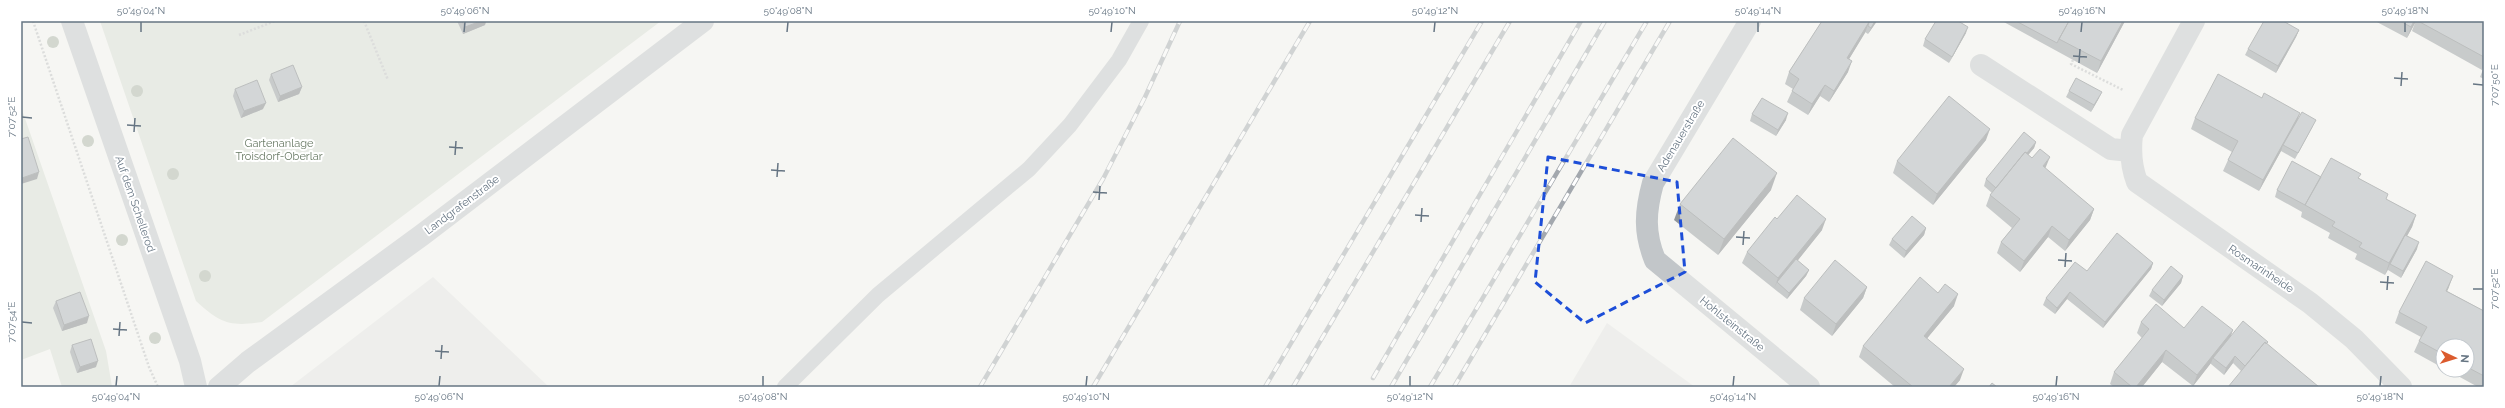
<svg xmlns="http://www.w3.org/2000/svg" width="2505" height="408" font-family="Raleway,sans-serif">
<rect width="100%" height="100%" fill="#f6f6f3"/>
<!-- built -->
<path fill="#e4e5e4" d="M433 277 549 387H290Z
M1607 323 1695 387H1569Z"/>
<!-- green -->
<path fill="#d7ddd4" d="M100 21H661L262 322C230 327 220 323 196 301Z
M21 107 106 351 112 387H62L50 349 21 360Z"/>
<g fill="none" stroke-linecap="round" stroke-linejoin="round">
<!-- path -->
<path stroke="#bcbec0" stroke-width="2.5" stroke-dasharray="2 2" stroke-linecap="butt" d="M33 21 149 367 158 387
M364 21 388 80
M239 35 275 21
M2073 60 2071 64 2123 90"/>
<!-- service -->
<path stroke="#c2c6c9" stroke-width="16" d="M785 387 878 295 1029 169 1070 125 1119 60 1141 21"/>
<!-- minor -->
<path stroke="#c2c6c9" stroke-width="22" d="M1750 21 1653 183C1645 212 1644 233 1655 260L1809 387
M2194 21 2132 135C2130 152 2131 166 2137 182L2310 303 2354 339 2401 387
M1981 65 2111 149 2130 151
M219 387 248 362 422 235 703 21"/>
<!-- tertiary -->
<path stroke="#c2c6c9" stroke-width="22" d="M72 21 190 361 196 387"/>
<defs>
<path id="rail" d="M1373 378 1581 21
M980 387 1103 179 1145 97 1180 21
M1093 387 1310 21
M1265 387 1482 21
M1293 387 1510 21
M1391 387 1605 21
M1430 387 1647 21
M1454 387 1670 21"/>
</defs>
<!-- rail casing -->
<use href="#rail" stroke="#a3a8ae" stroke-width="4.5"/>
<!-- rail -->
<use href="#rail" stroke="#fff" stroke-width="3" stroke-dasharray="9" stroke-linecap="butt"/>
</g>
<!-- trees -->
<g fill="#a8b2a5">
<circle cx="53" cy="42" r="6"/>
<circle cx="137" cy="91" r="6"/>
<circle cx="88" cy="141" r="6"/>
<circle cx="173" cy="174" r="6"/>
<circle cx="122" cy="240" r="6"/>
<circle cx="205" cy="276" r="6"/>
<circle cx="155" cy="338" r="6"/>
</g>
<!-- wall -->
<path fill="#91979c" d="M457 21H486L485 25 463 34Z
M1822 21H1877L1868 34 1865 32 1849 59 1848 72 1829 102 1820 96 1808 115 1787 102 1793 89 1785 84 1789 72Z
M2002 21H2125L2097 73Z
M2375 21H2484V66L2482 70 2412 31 2415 23 2407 38Z
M2299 30 2296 37 2276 73 2245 55 2248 49Z
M1966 33 1949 63 1923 46 1925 39Z
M2484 67V79L2480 77Z
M271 74 302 87 299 94 278 102 269 80Z
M235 89 263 109 241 118 233 96Z
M2069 91 2099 98 2091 112 2066 97Z
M1752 114 1786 120 1776 136 1750 121Z
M2195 118H2298L2313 126 2295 159 2281 151 2259 191 2223 171 2228 160 2232 152 2191 129Z
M1986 140 1933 205 1893 173 1897 161Z
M2036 142 2034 148 2028 155 2094 209 2090 220 2065 251 2048 237 2020 272 1997 253 2001 242 2012 228 1986 206 1990 195 1992 193 1984 186 1986 179Z
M2321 177 2359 178 2386 199 2416 215 2412 227 2407 236 2417 249 2401 278 2388 270 2385 275 2355 259 2357 254 2328 238 2330 233 2301 217 2302 212 2275 197 2277 190Z
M1771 190 1718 255 1674 220 1680 204Z
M1777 219 1822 230 1797 261 1809 270 1806 276 1787 299 1742 263 1747 252Z
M1926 228 1924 235 1904 258 1889 245 1892 239Z
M2153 263 2151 269 2103 328 2067 299 2055 314 2043 305 2046 298 2087 271Z
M2183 276 2181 283 2162 306 2149 296 2152 290Z
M1867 287 1863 298 1832 336 1800 310 1804 298Z
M2449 287 2447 291 2484 311V387H2478L2447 370H2467V346H2443V368L2414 352 2419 341 2421 337 2395 323 2399 312Z
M1938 293 1954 306 1927 338 1960 380 1954 387H1895L1859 357 1863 346Z
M56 301 87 323 62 331 53 308Z
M2141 322 2184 328 2268 342 2267 344 2241 371 2233 363 2224 375 2211 364V363L2193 386 2162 362 2142 387H2114L2110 384 2114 372 2142 338 2137 333Z
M72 345 96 367 77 373 70 352Z"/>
<!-- shaded-wall -->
<path fill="#767b7f" d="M481 21H486L485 25 463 34 465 27Z
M1875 21H1877L1868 34 1871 28Z
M2123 21H2125L2097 73 2101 61Z
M2414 21H2416L2415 23 2407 38 2411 27Z
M1869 22 1865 33 1843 69 1847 58Z
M1968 27 1966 33 1949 63 1952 57Z
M2299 30 2296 37 2276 73 2278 66Z
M1852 61 1848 72 1829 102 1834 91Z
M1825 85 1820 96 1808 115 1812 104Z
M302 87 299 94 278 102 280 96Z
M2102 92 2099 98 2091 112 2094 105Z
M266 103 263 109 241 118 244 111Z
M1788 113 1786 120 1776 136 1778 130Z
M2300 113 2296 124 2283 145 2281 151 2259 191 2263 180Z
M1990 129 1986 140 1933 205 1937 194Z
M2036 142 2034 148 1995 195 1998 189Z
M2050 157 2045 169 2043 166Z
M39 172 37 179 21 184V180L22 178Z
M1777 173 1771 190 1718 255 1724 239Z
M2094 209 2090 220 2065 251 2069 240Z
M2416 215 2412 227 2391 264H2390L2385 275 2389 263Z
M1826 219 1822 230 1779 284 1777 282 1774 289 1778 278Z
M2052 226 2048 237 2020 272 2024 261Z
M1926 228 1924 235 1904 258 1906 251Z
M2419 242 2417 249 2401 278 2403 271Z
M2153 263 2151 269 2103 328 2105 322Z
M1809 270 1806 276 1787 299 1789 293Z
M2183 276 2181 283 2162 306 2164 300Z
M2453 276 2449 287 2442 302 2446 291Z
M1867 287 1863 298 1832 336 1836 324Z
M2070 292 2067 299 2055 314 2057 308Z
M1958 294 1954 306 1920 347 1924 336Z
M89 316 87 323 62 331 64 325Z
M2233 330 2229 342 2213 358 2211 363 2193 386 2197 375Z
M2166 350 2162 362 2142 387H2136Z
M2235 356 2233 363 2224 375 2226 368Z
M98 361 96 367 77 373 80 367Z
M1964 369 1960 380 1954 387H1949Z"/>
<!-- building -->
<path fill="#a9b0b5" stroke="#767b7f" d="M462 21H481L465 27Z
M1822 21H1868L1869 22 1847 58 1852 61 1834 91 1825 85 1812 104 1792 91 1799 79 1789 72Z
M1868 21H1875L1871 28 1868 26 1869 22Z
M1936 21H1958L1968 27 1952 57 1925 39Z
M2016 21H2069L2059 39 2057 43Z
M2069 21H2123L2101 61 2059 39Z
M2264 21H2283L2299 30 2278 66 2248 49Z
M2400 21H2414L2411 27Z
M2418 21H2484V57Z
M293 65 302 87 280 96 271 74Z
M2218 74 2262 98 2264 93 2300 113 2263 180 2228 160 2238 141 2195 118Z
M2076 78 2102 92 2094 105 2069 91Z
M257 80 266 103 244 111 235 89Z
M1949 96 1990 129 1937 194 1897 161Z
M1762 98 1788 113 1778 130 1752 114Z
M2302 112 2316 120 2298 153 2283 145Z
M2024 132 2036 142 2027 153 2025 152 1996 188 1986 179Z
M28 137 39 172 22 178 21 176V139Z
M1733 138 1777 173 1724 239 1680 204Z
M2040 149 2050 157 2043 166 2094 209 2069 240 2052 226 2024 261 2001 242 2020 219 1990 195 2025 152 2032 158Z
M2331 158 2361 174 2358 178 2388 194 2386 199 2416 215 2389 263 2359 247 2362 243 2332 226 2335 222 2305 205Z
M2292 161 2321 177 2305 205 2277 190Z
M1797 195 1826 219 1778 278 1747 252 1775 217 1777 219Z
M1912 216 1926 228 1906 251 1892 239Z
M2117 233 2153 263 2105 322 2070 292 2057 308 2046 298 2075 262 2087 271Z
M2405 235 2419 242 2403 271 2390 264Z
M1796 259 1809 270 1789 293 1777 282Z
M1835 260 1867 287 1836 324 1804 298Z
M2426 261 2453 276 2446 291 2484 311V376L2467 367V346H2443V354L2419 341 2427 327 2399 312Z
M2171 266 2183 276 2164 300 2152 290Z
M1920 277 1938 293 1945 284 1958 294 1924 336 1964 369 1949 387H1913L1863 346Z
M80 292 89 316 64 325 56 301Z
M2156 304 2184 328 2202 306 2233 330 2197 375 2166 350 2136 387H2132L2114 372 2149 329 2141 322Z
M2243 321 2268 342 2266 344 2265 342 2245 366 2235 356 2226 368 2213 358Z
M91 339 98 361 80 367 72 345Z
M2265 342 2319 387H2228Z
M1992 383 1997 387H1989Z"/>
<!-- marked area -->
<path d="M0 0H2505V408H0ZM1548 157 1677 182 1685 272 1585 323 1535 282Z" fill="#f6f6f3" fill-opacity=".55" fill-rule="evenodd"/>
<path fill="none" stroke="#1d4ed8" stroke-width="3" stroke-dasharray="8 5" stroke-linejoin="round" d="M1548 157 1677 182 1685 272 1585 323 1535 282Z"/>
<!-- ticks -->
<path fill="none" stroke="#667583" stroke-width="1.5" d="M141 32V22M464 32 465 22M787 32 788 22M1111 32 1112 22M1434 32 1435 22M1758 32V22M2081 32 2082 22M2405 32V22M2073 56 2087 57M2079 63 2080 49M2394 78 2408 79M2473 84 2483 85M2401 86 2402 72M22 117 32 118M127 125 141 126M134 132 135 118M449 147 463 148M455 155 456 141M771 170 785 171M777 177 778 163M1093 192 1107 193M1099 200 1100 186M1415 215 1429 216M1421 222 1422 208M1736 237 1750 238M1743 245 1744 231M2058 260 2072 261M2065 267 2066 253M2380 282 2394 283M2473 289H2483M2387 290 2388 276M22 322 32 323M113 329 127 330M119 336 120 322M435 351 449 352M441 359 442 345M116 386 117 376M439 386 440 376M763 386V376M1086 386 1087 376M1410 386V376M1733 386 1734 376M2056 386 2057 376M2380 386 2381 376"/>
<g text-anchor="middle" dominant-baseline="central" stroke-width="4" stroke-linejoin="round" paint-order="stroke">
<!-- street labels -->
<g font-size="11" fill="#667583" stroke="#fff">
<text transform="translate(1681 136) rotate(-59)">Adenauerstraße</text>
<text transform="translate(135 204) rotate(71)">Auf dem Schellerod</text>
<text transform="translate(462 205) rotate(-37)">Landgrafenstraße</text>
<text transform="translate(2261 269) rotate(34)">Rosmarinheide</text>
<text transform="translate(1732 324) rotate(39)">Hohlsteinstraße</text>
</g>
<!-- park labels -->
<g font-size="11" fill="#697a65" stroke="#fff">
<text x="279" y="143">Gartenanlage<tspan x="279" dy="13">Troisdorf-Oberlar</tspan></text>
</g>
</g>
<!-- border -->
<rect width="2505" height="408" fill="none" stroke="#ffffff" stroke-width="44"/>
<!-- north arrow -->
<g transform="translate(2455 358) rotate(94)"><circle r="19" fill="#ffffff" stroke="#c2c8cd"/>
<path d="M0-3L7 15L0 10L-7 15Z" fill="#db5b2e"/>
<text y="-6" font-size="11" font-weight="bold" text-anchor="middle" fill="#667583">N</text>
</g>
<rect x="22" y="22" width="2461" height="364" fill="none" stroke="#667583" stroke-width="1.5"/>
<g font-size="10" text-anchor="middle" fill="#667583">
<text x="141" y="14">50°49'04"N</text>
<text x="465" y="14">50°49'06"N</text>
<text x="788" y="14">50°49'08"N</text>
<text x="1112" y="14">50°49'10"N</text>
<text x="1435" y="14">50°49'12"N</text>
<text x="1758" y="14">50°49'14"N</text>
<text x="2082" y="14">50°49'16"N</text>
<text x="2405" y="14">50°49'18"N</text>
<text transform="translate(2494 85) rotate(-90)" y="4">7°07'50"E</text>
<text transform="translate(11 117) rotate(-90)" y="4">7°07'52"E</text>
<text transform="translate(2494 289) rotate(-90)" y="4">7°07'52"E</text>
<text transform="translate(11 322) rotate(-90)" y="4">7°07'54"E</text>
<text x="116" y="400">50°49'04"N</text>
<text x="439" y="400">50°49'06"N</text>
<text x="763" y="400">50°49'08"N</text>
<text x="1086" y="400">50°49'10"N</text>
<text x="1410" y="400">50°49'12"N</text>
<text x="1733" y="400">50°49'14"N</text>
<text x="2056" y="400">50°49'16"N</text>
<text x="2380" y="400">50°49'18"N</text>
</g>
</svg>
